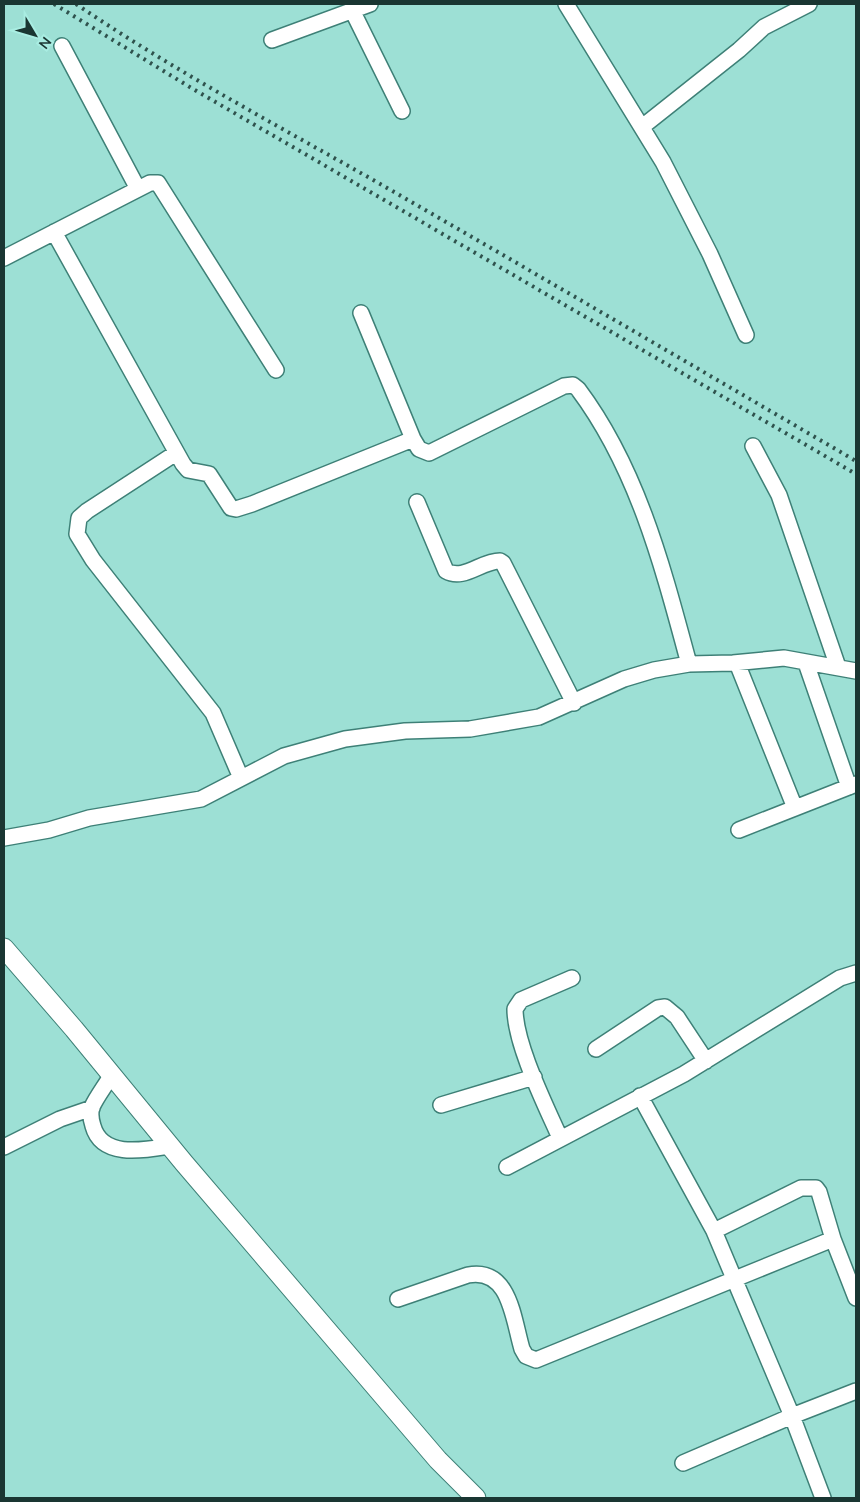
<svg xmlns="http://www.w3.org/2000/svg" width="860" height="1502" font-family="Mulish,sans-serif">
<rect width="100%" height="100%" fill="#9de0d5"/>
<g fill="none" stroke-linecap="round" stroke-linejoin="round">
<defs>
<path id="minor" d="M566 4 663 162 710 254 746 335
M352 10 402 111
M272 40 370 4
M62 46 138 189
M642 127 739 50 764 27 809 4
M54 232 183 464 188 470 209 474 231 508 236 509 252 504 413 439 419 449 429 453 564 386 573 385 578 389C638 469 663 568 689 664
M4 258 150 183H158L276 370
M361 313 413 439
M753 446 779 495 838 667
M176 453 87 511 79 518 77 534 93 560 213 713 241 778
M417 502 446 571C464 581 481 561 500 561L503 563 574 703
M737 663 795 808
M806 663 849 787
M739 830 856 784
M4 838 49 830 89 818 201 799 284 756 345 739 405 731 470 729 539 717 624 679 654 670 689 664 733 663 784 658 856 671
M596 1049 658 1008 665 1007 677 1017 706 1061
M112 1074C106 1085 97 1096 92 1107 90 1113 91 1120 93 1126 102 1159 145 1150 170 1146
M640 1096 714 1231
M441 1105 534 1077
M560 1138C545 1104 515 1044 515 1009L521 1000 572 978
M4 1147 60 1119 92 1108
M507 1167 684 1074 840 978 856 973
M398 1299 468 1275C510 1267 513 1319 522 1349L526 1356 536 1360 833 1239 856 1298
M683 1463 792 1416 856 1391
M823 1498 792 1416 714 1231 801 1188H816L819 1192 833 1239"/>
<path id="major" d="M4 948 74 1029 184 1163 438 1460 476 1498"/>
</defs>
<!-- minor casing -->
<use href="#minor" stroke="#3e8077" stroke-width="18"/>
<!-- major casing -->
<use href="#major" stroke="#3e8077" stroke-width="21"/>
<!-- minor -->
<use href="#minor" stroke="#fff" stroke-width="15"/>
<!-- major -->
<use href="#major" stroke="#fff" stroke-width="19"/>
<!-- rail -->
<path stroke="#2f524d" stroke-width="4" stroke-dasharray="2.5 5" stroke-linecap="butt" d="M54 4 193 89 856 474
M76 4C176 72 284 129 389 189 545 279 700 370 856 461"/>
</g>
<!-- border -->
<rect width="860" height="1502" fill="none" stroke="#1a3632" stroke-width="10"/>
<!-- north arrow -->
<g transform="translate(35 35) rotate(128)" stroke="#a9ede2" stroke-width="4" paint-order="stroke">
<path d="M0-4L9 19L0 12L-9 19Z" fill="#1a3632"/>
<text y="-8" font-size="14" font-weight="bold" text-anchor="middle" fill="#1a3632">N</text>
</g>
</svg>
